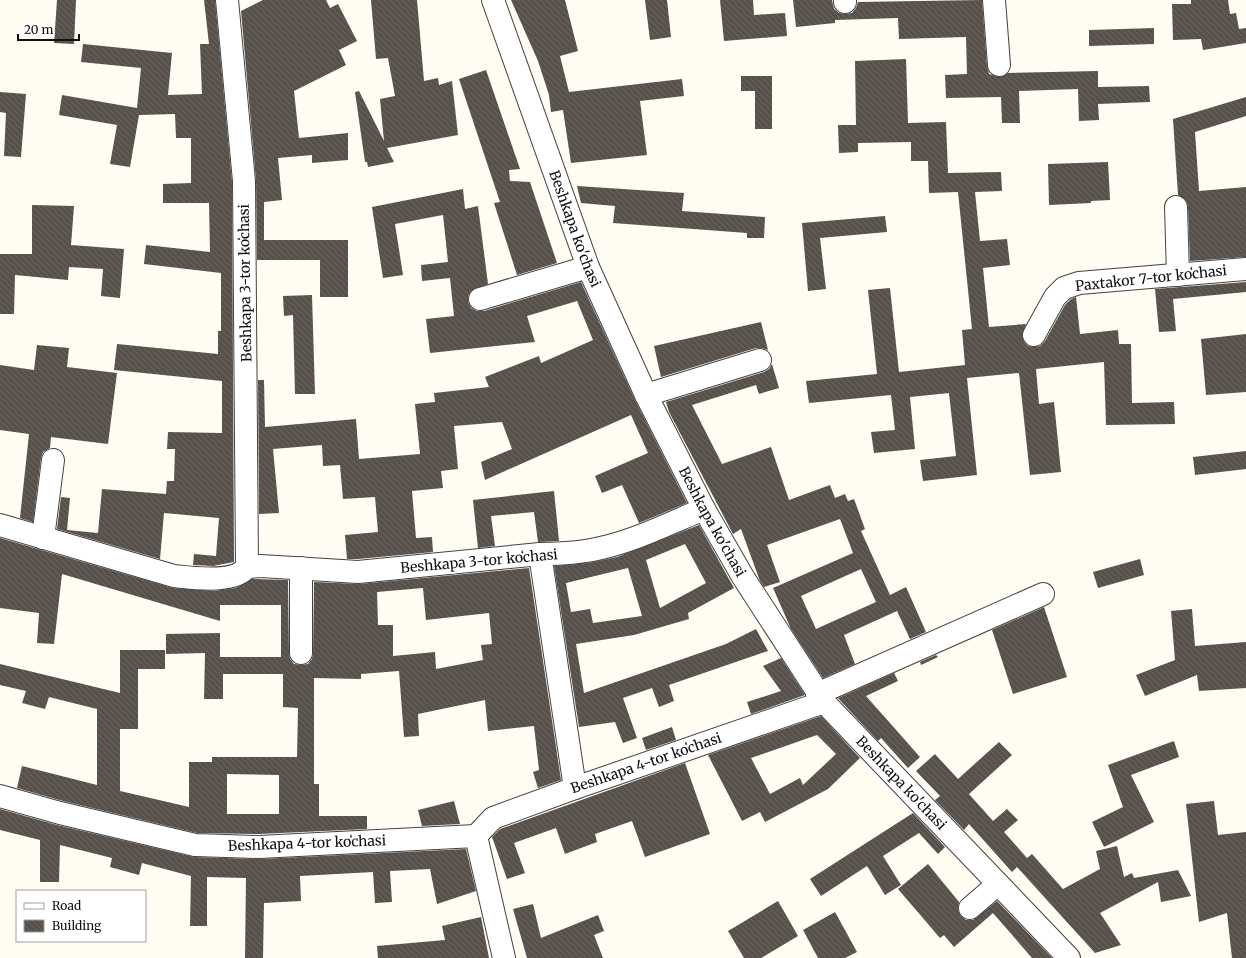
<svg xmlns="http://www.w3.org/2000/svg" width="1246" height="958" font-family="Merriweather,serif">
<defs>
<pattern id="building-back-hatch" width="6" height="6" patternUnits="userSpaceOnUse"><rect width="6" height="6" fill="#58504b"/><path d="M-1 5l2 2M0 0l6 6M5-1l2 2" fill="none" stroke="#6b6561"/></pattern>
</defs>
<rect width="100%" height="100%" fill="#fffcf2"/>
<!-- building -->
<path fill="url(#building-back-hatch)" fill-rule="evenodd" d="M57 0H76L74 44 54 43Z
M204 0H215L232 182 234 562 213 566 193 565 194 554 216 556 219 518 164 513 160 559 57 529 61 497 70 498 67 530 98 533 102 489 166 494 167 481H174L175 449H167L168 432 222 433V381L114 370 117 344 218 354V331H221V273L144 264 146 245 210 252 209 203H163V184L191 183V138H176L175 114 139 115 130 167 110 164 117 125 59 115 62 95 137 108 141 68 81 62 83 44 172 53 168 95 202 94 200 44H209Z
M263 0H326L330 8 338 4 357 41 339 50 346 65 294 91 299 138 348 133V160L312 163V155L278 158 282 200 264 202V240H348V297H320V260H257L256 180 241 11Z
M371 0H417L424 81 438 78 439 85 452 81 458 135 387 148 394 162 368 167 367 162H365L355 92 359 91 384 141 380 99 395 96 388 58 376 59Z
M511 0H565L578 51 560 56 569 92 682 79 684 96 640 101 647 155 571 163 563 110 551 112 549 95 538 61Z
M645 0H667L671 37 650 40Z
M720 0H753L754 15 785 13 787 36 724 41Z
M793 0H832L834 9 839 13 845 14 852 13 856 8 858 2 982 0 987 66 989 74 1000 77 1008 73 1098 71V87L1149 86 1150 102 1098 104 1099 120 1079 121 1078 89 1019 91 1020 123H1002L1001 97 946 98 945 75 967 74 966 37 899 39 898 18 835 20V23L796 27Z
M1191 0H1228L1230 14 1236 13 1239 29 1246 28V43L1203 50 1201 39 1173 40 1172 4H1191Z
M1154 28V44L1089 46V30Z
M906 59 908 123 946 122 948 173 1001 172 1002 191 975 192 980 241 1007 239 1010 265 983 268 989 327 1026 324 1022 335 1024 342 1028 346 1034 347 1040 346 1045 341 1065 305 1071 299 1076 297 1080 334 1118 330 1119 344H1131L1132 403 1174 402 1175 424 1106 425 1104 362 1036 369 1039 404 1054 402 1061 472 1030 475 1019 373 967 378 977 475 923 481 920 460 956 456 949 393 910 397 915 449 874 453 871 432 895 430 891 395 809 403 806 381 877 374 868 290 890 288 899 372 965 365 962 330 972 329 958 192 929 193 928 161H911V142L858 143V152L839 153 838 125H856L855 61Z
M486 70 520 169 509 170 510 181 530 182 557 263 517 275 494 203 500 202 459 79Z
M741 76H772V129H755V91H741Z
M0 92 26 94 21 157 4 156 6 113 0 112Z
M1246 97V116L1195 132 1199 191 1246 187V257L1190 261 1188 207 1186 200 1178 195 1173 119Z
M1108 162 1110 200 1091 201V203L1049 205 1048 164Z
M577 186 684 193 682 211 765 217 764 238H747V233L613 223 615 206 581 203Z
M463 189 465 209 478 206 488 284 471 291 468 296V302L471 308 477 311H484L581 282 635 400 687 503 639 523 622 485 602 493 595 476 648 453 631 415 485 480 481 462 512 449 502 422 454 426 458 469 441 471 443 488 412 491 416 538 432 537 433 552 358 559H347L345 535 378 532 375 497 343 499 340 465 323 466 322 445 273 449 279 513 259 514 258 380H264L265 427 356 419 359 459 420 454 415 404 435 402 434 393 489 387 485 377 539 356 541 363 593 340 577 301 527 316 535 342 430 353 426 319 454 316 450 278 422 281 421 265 448 262 443 215 395 224 403 275 383 278 372 207Z
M32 205 74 206 71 245 124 249 120 298 101 296 103 269 69 267 68 280 15 275 14 314H0V254H32Z
M885 216 887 232 820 238 826 289 808 291 802 223Z
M1246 282V292L1173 299 1176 331 1159 332 1155 289Z
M312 295 315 394H295L293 315 284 316 283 296Z
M761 322 768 350 762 348H756L661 377 654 346Z
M1246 334V392L1206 395 1201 339Z
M37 345 69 348 67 367 117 373 108 444 51 437 50 448 43 452 41 458 33 522 20 518 29 434 0 430V365L34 370Z
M772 364 779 388 759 394 756 385 692 405 722 464 771 447 789 500 830 485 835 498 845 494 848 501 854 499 865 529 861 531 890 595 906 587 926 632 910 639 897 611 844 635 855 664 823 678 791 629 773 588 853 553 840 519 767 545 780 582 764 587 760 581 741 529 733 534 669 412 666 402 764 372 769 369ZM861 569 876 602 816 629 801 596Z
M1246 451V469L1195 475 1193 457Z
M554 491 559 541 538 542 534 512 491 516 495 546 478 548 473 500Z
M699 525 734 588 688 613 689 619 634 635 576 644 584 693 726 644 756 629 768 651 669 685 674 701 659 707 652 688 623 698 637 738 623 743 615 722 579 727 554 566 588 563 617 557ZM685 544 706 583 660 608 646 560ZM628 568 642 616 593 623 590 609 571 612 566 583Z
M0 538 173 588 214 591 236 588 252 579 288 580 289 653 290 659 294 664 301 665 308 664 312 659 313 653 314 582 359 584 529 568 561 780 538 788 533 772 539 770 534 726 488 731 485 700 418 714 419 736 404 737 399 671 361 674V679L314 678V784H319V816H367V829L259 834 197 833 63 801 17 788 22 766 97 785V709L49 697 45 709 22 703 26 691 0 685V664L120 693V650H165V669H138V729H120V791L189 807V762H212V757H297L298 708 283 707V674H223V699H204L205 653 166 654V634L220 633V657H281V605H220V621L62 574 54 644 37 643 39 613 0 608ZM423 588 426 620 489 613 492 644 481 645 483 660 436 669 435 652 393 656V625H378L377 592ZM227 774 279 775V814H227Z
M1140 559 1144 575 1098 588 1093 572Z
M1044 607 1067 677 1013 694 992 630Z
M1192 609 1195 646 1246 642V688L1199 691 1197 675 1145 696 1136 675 1175 660 1171 611Z
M936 655 938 657 921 665 920 662Z
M781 658 805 695 751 714 747 702 781 691 763 666Z
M894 673 898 681 866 696 920 757 908 768 881 738 878 741 838 698Z
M821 716 860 758 828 789 765 822 760 812 742 821 708 755ZM817 735 836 754 803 785 800 778 770 794 751 758Z
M672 727 676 740 646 750 642 738Z
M1174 741 1179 757 1131 775 1154 822 1104 847 1092 822 1123 807 1108 765Z
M999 742 1012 755 969 794 993 821 1007 809 1018 820 1004 832 1027 858 1032 854 1063 889 1100 869 1096 851 1117 846 1124 877 1132 873 1134 878 1178 870 1191 896 1161 902 1158 882 1100 913 1121 945 1095 953 1017 867 1012 872 969 824 964 830 935 800 940 796 916 771 935 754 958 779Z
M685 763 710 834 645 857 632 821 595 834 597 842 565 854 556 828 514 843 525 873 507 879 492 837 500 829Z
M454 801 460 824 422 826 418 810Z
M1214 801 1218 835 1246 832V958H1232L1227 913 1199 922 1186 804Z
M0 809 57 825 194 857 260 859 466 849 476 891 437 904 430 869 390 871 392 902 375 903 373 872 300 876 301 901 264 903 263 958H245L246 878 207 877V926H190L191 876 142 863 139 875 110 867 112 858 60 845 59 882H40V840L0 830Z
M913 813 945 847 938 854 919 833 883 856 901 885 885 895 867 866 821 896 810 879Z
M928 864 959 902 958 910 961 916 966 920H973L997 901 1052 958H1032L993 913 954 947 944 935 940 938 898 889Z
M778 901 798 936 761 958H744L728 931Z
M533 904 541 938 598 915 604 931 594 935 603 958H527L513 909Z
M835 912 857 952 845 958H818L803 930Z
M481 917 489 958H378L377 946 445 940 442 926Z"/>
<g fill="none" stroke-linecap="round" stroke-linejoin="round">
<defs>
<g id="minor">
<path d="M227 0 244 181 247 567"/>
<path id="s1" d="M493 0 588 267 646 395 704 509 743 577 824 702 1069 958"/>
<path d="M845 0V2"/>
<path d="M994 0 999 65"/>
<path d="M1176 207 1178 275"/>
<path d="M480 299 588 267"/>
<path d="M1034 335 1055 297 1064 288 1079 283 1246 269"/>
<path d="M646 395 760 360"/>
<path d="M0 525 174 576C193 578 235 584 247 567L261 566 358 572 540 554C561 554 581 553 601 548 636 540 670 523 704 509"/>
<path d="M43 538 53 460"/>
<path d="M540 554 575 788"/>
<path d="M301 568V653"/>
<path d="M817 694 1043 594"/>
<path d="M0 796 60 813 195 845 259 847 476 836 493 818 575 788 824 702"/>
<path d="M476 836 504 958"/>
<path d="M970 908 998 884"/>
</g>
</defs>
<!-- minor casing -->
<use href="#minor" stroke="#424242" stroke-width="24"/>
<!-- minor -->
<use href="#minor" stroke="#fff" stroke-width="22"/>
</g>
<g text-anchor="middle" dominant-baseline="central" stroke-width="4" stroke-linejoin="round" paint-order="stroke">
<!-- street labels -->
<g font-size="14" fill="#0f0f0f" stroke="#fff">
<text stroke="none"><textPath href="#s1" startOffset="243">Beshkapa ko'chasi</textPath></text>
<text transform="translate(1151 278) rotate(-6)">Paxtakor 7-tor koʻchasi</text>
<text transform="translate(245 283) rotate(-91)">Beshkapa 3-tor koʻchasi</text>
<text stroke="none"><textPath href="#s1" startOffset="567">Beshkapa ko'chasi</textPath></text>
<text transform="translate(479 561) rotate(-5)">Beshkapa 3-tor koʻchasi</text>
<text transform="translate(646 763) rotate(-19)">Beshkapa 4-tor koʻchasi</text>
<text stroke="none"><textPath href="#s1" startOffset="891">Beshkapa ko'chasi</textPath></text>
<text transform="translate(307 843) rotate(-2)">Beshkapa 4-tor koʻchasi</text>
</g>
</g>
<!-- legend -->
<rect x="16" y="890" width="130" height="52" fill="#ffffff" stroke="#9f9f9f"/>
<rect x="24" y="903" width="20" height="6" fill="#ffffff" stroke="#9f9f9f"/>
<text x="52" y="910" font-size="12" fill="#0f0f0f">Road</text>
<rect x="24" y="920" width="20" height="12" fill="url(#building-back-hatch)" stroke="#9f9f9f"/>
<text x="52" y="930" font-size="12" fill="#0f0f0f">Building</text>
<!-- scale -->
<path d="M18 34v6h61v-6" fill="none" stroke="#0f0f0f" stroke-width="2"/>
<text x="24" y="34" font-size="12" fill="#0f0f0f" stroke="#ffffff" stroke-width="3" paint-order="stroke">20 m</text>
</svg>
